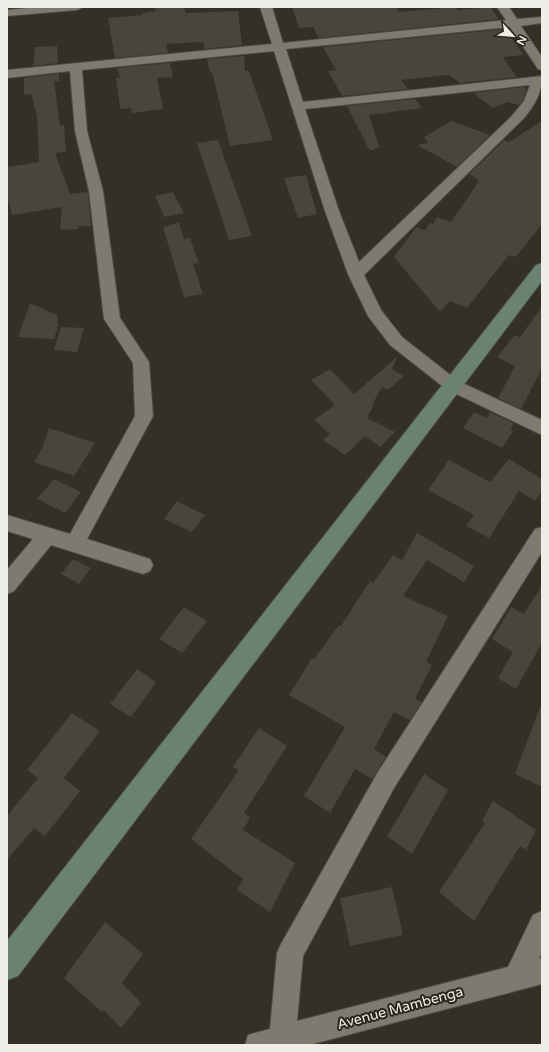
<svg xmlns="http://www.w3.org/2000/svg" width="549" height="1052" font-family="'Varela Round',sans-serif">
<rect width="100%" height="100%" fill="#333026"/>
<!-- building -->
<path fill="#48453b" d="M167 7H184L186 13 238 11 242 45 205 49 203 42 166 44 168 53 115 58 108 18 142 15V13L156 11 155 8Z
M292 7H396L399 12 456 7 458 10 490 7 499 19 319 38 313 27 299 28Z
M505 29 524 55 503 57 517 77 460 83 449 75 401 80 408 89 342 96 328 71 336 70 323 47Z
M57 46 58 63 33 66 35 47Z
M244 56 245 71H249L273 140 230 146 212 72H210L207 59Z
M170 63 173 77 157 78 163 109 132 113 131 108 120 109 116 78H120L117 68Z
M59 74V81H54L60 125H64L66 152 55 153 70 194 88 192 91 226H78V229L60 230 62 207 12 215 7 195V167L39 162 37 116 31 94 24 95V78Z
M524 87 526 91 523 100 519 105 508 102 493 108 473 93Z
M415 99 422 108 369 115 379 147 370 151 347 106Z
M451 121 490 135 457 167 417 145 428 143 424 137Z
M542 121V224L516 257 509 255 467 308 450 301 440 312 394 257 416 227 425 230 430 223 433 224 437 217 451 222 479 181 476 180 478 179 469 174 504 140 509 142Z
M218 140 252 236 229 240 197 143Z
M306 175 317 214 298 218 284 178Z
M173 192 184 213 164 217 155 196Z
M179 222 184 239 190 238 199 263 193 264 203 294 184 297 163 227Z
M30 303 57 315 58 326 54 339 18 337Z
M542 306V368L521 409 498 398 515 366 497 357 515 335 520 337Z
M61 327 84 328 77 352 54 350Z
M397 357 392 369 404 376 388 390 382 387 373 403 374 404 367 418 395 432 380 447 365 436 345 455 323 440 330 434 314 420 335 405 311 380 330 369 354 394Z
M474 412 487 418 490 412 514 423 510 430 513 431 502 448 463 428Z
M49 428 95 443 74 476 34 462 42 449Z
M509 459 542 479V491L535 501 519 491 489 538 466 526 474 515 428 490 449 460 490 482Z
M54 479 81 492 65 513 37 499Z
M177 501 205 515 192 532 164 519Z
M417 533 474 566 464 582 427 560 403 596 448 616 426 662 432 665 415 699 422 702 410 720 394 712 374 749 386 757 372 779 355 769 330 813 304 796 345 727 289 695 312 658 314 659 339 625 341 626 370 581 373 583 393 555 402 560Z
M73 559 91 568 79 584 61 574Z
M542 585V643L516 689 498 678 513 652 492 639 511 607 524 614Z
M184 607 207 621 182 653 159 639Z
M137 669 156 682 131 717 110 704Z
M540 707 542 708V787L515 774Z
M72 713 100 731 64 778 80 791 45 836 34 828 7 860V816L38 778 27 770Z
M259 728 287 746 244 813 250 818 243 830 295 863 270 912 237 890 243 879 191 839 239 770 233 767Z
M424 774 448 790 412 854 387 836Z
M493 801 536 830 526 850 520 846 474 921 439 892 485 823 482 821Z
M392 887 403 935 350 946 340 898Z
M105 922 143 954 122 983 141 1003 121 1028 104 1010 102 1012 64 978Z"/>
<g fill="none" stroke-linecap="round" stroke-linejoin="round">
<defs>
<path id="street" d="M38 7H83L77 10 7 16V10Z
M260 7H272L283 43 506 20 497 7H509L517 19 542 17V23L521 26 542 57V70L538 69 510 27 286 49 303 102 542 76C542 93 535 104 525 117L364 275 381 310 402 337 458 381 542 420V435L446 389 390 345 368 316 348 274 325 211 274 51 82 70 87 131 103 191 120 318 149 362 153 416 87 539 150 559 153 565 150 571 143 574 51 545 14 591 7 594V570L33 539 7 531V515L70 534 135 416 133 363 104 319 89 191 75 131 70 71 7 78V70L272 44ZM530 85 524 101 511 117 359 262 339 211 305 109Z
M542 527V552L394 788 303 956 297 1021 508 967 533 915 542 911V952L539 959 542 958V984L309 1045H245L248 1035 270 1029 277 953 281 944 378 772 535 529Z"/>
<path id="secondary" d="M542 263V281L18 976 7 980V941L536 265Z"/>
</defs>
<!-- street casing -->
<use href="#street" stroke="#4e4b43" stroke-width="2"/>
<!-- secondary casing -->
<use href="#secondary" stroke="#4e4b43" stroke-width="2"/>
<!-- street -->
<use href="#street" fill="#7e7a6f" fill-rule="evenodd"/>
<!-- secondary -->
<use href="#secondary" fill="#6a8271" fill-rule="evenodd"/>
</g>
<g text-anchor="middle" dominant-baseline="central" stroke-width="4" stroke-linejoin="round" paint-order="stroke">
<!-- near-street labels -->
<g font-size="14" fill="#efede7" stroke="#29261d">
<text transform="translate(400 1008) rotate(-15)">Avenue Mambenga</text>
</g>
</g>
<!-- border -->
<rect width="549" height="1052" fill="none" stroke="#efede7" stroke-width="16"/>
<!-- north arrow -->
<g transform="translate(513 36) rotate(117)" stroke="#29261d" stroke-width="3" paint-order="stroke">
<path d="M0-3L7 15L0 10L-7 15Z" fill="#efede7"/>
<text y="-6" font-size="11" font-weight="bold" text-anchor="middle" fill="#efede7">N</text>
</g>
</svg>
